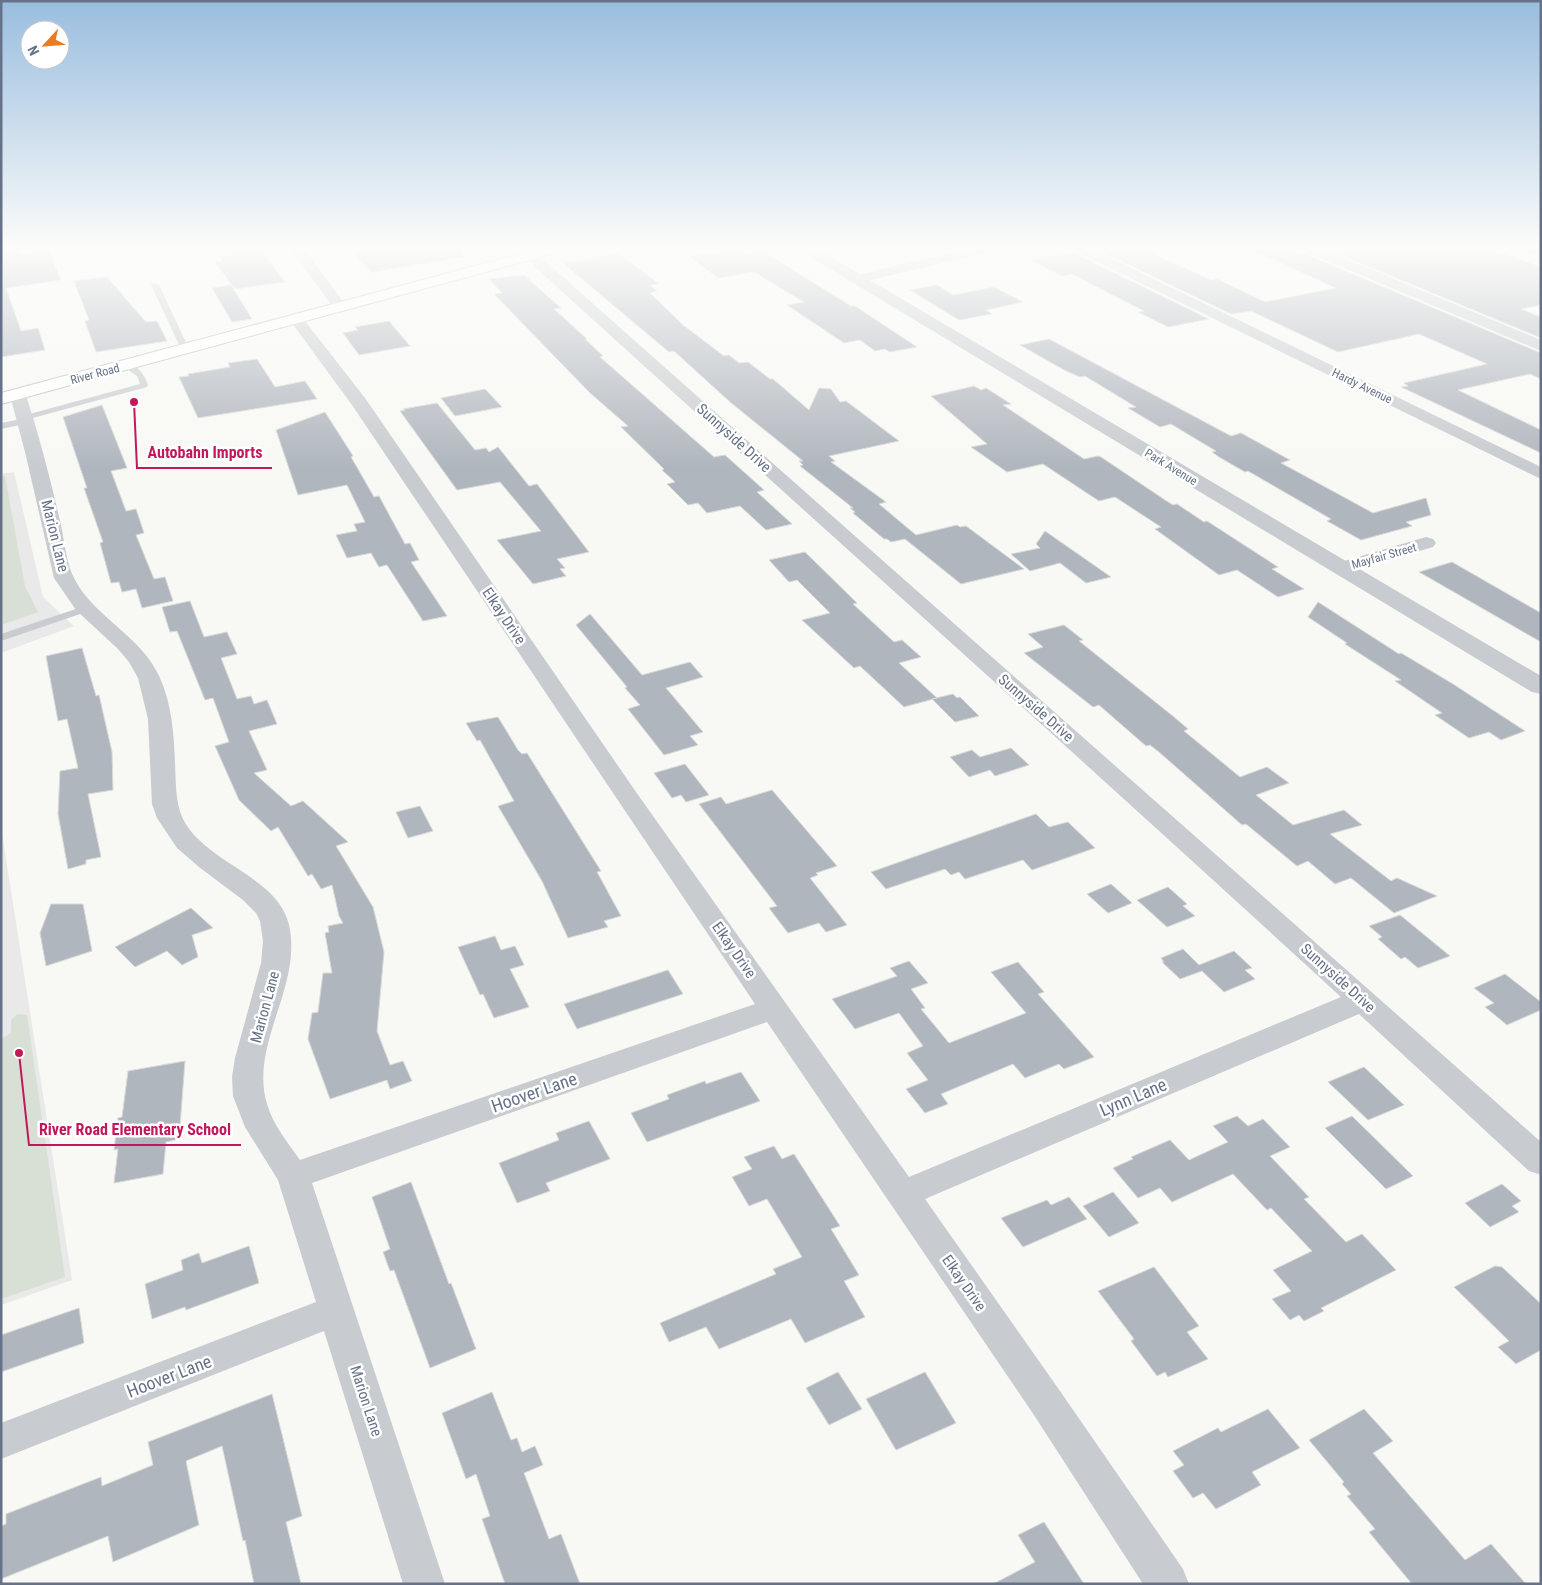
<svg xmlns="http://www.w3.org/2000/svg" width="1542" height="1585" font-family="'Roboto Condensed',sans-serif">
<rect width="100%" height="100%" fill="#f8f8f5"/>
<!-- built -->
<path fill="#e8e9e8" d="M14 472 43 597 74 626 1 653V474Z
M1 827 72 1280 1 1305Z"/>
<!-- green -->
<path fill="#d8e0d6" d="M5 476 25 586 38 612 1 625V477Z
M18 1014 27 1015 65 1277 1 1299V1039L11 1033V1020Z"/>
<!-- building -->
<path fill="#b0b6be" stroke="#d9dad8" d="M348 246H462L463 257 371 272Z
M1115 246H1136L1211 280 1217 279 1265 302 1336 288 1244 246H1295L1298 251 1541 353V379L1530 374 1458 390 1541 430V453L1401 387 1408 386 1404 383 1487 364 1419 334 1338 352 1251 311 1231 314 1096 249Z
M1319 246H1483L1541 267V305L1521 309 1541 317V338Z
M258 247 285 282 235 289 215 262 223 261 220 257 232 255 231 250Z
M18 249 20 254 48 250 61 280 6 288 21 331 38 328 45 350 1 357V252Z
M739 249 744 253 761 250 851 306H855L917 347 890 352 885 349 875 351 860 340 844 343 787 305 804 302 754 272 718 278 689 256Z
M1074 253 1209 319 1168 327 1138 312 1144 311 1072 274 1062 276 1031 260Z
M619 254 659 284 650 285 657 291 650 293 683 325 724 356 729 355 739 363 748 362 770 379H773L809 410 819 388 831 389 840 402 846 401 899 441 829 456 835 461 831 462 886 502 879 504 916 535 957 525 960 527 966 526 1024 569 961 584 905 539 891 542 887 539H884L853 513 855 512 850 508H853L800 466 803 465 799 461H803L730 402 674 351 669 352 563 263Z
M513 276H525L561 308 554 309 587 339H585L603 356 600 357 714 457 725 455 764 490 757 492 792 524 766 530 740 506 707 513 698 503 688 505 667 484 675 482 662 470 664 469 621 427 628 426 590 393 494 294 502 293 489 279Z
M107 277 146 322 157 321 167 341 96 352 85 321 89 320 74 281Z
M231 285 252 319 232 322 212 288Z
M937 285 953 295 994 287 1023 302 986 310 992 314 959 320 910 290Z
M389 321 410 346 359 355 343 333 358 330 355 327Z
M1049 339 1231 436 1241 433 1290 460 1281 463 1373 513 1426 498 1431 515 1406 522 1412 526 1361 540 1327 521 1331 519 1248 471 1245 472 1219 457 1212 452 1216 451 1171 424 1160 427 1128 408 1136 407 1085 376 1080 377 1066 371 1020 345Z
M257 359 275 387 305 381 317 399 198 418 179 377 189 376 188 374 230 367 228 363Z
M974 386 981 390 986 388 1011 404 1003 405 1084 459 1098 456 1101 457 1165 500 1173 505 1177 504 1204 522 1207 521 1278 567 1272 569 1304 589 1278 597 1237 570 1219 575 1155 529 1161 527 1115 497 1099 501 1043 464 1007 472 971 447 987 444 931 396Z
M485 389 502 407 455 416 441 398Z
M437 403 475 450 486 448 489 452 498 447 529 486 537 484 589 552 557 559 565 568 560 569 566 576 533 584 497 540 541 531 500 482 457 490 400 411 405 410 403 409Z
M102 405 127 468 111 471 126 511 136 509 144 533 136 535 154 579 165 577 173 601 142 608 136 589 122 592 119 582 111 583 100 543 103 542 84 488H87L63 417Z
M325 412 353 456 351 457 374 497 379 496 405 544 410 543 419 560 411 562 447 616 423 621 387 565 379 567 371 553 347 558 336 535 357 531 354 524 365 522 347 485 298 495 276 430Z
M1045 531 1111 577 1086 583 1060 563 1030 571 1011 554 1040 548 1036 544Z
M805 552 857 603 853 604 894 642 902 640 921 657 899 663 937 698 904 707 860 666 854 668 802 620 830 613 797 580 789 582 769 560Z
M1452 562 1541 613V642L1419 572Z
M190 601 204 637 227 632 237 654 221 658 237 699 251 696 254 704 267 700 277 724 249 731 267 770 254 773 291 806 303 801 348 842 336 846 373 907 384 952 377 1031 390 1065 403 1061 412 1081 390 1089 387 1080 330 1099 308 1039 312 1013 318 1012 323 973H332L325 933 329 932 328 926 343 923 339 916 332 885 321 889 312 874 308 876 278 827 271 831 239 800 215 746 229 742 213 698 205 700 177 631 170 632 162 607Z
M1318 602 1399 654 1401 653 1453 684 1525 731 1501 740 1489 732 1469 738 1435 715 1442 713 1395 681 1401 680 1345 644 1347 643 1308 617Z
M590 614 642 675 690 662 703 677 666 688 703 732 690 736 698 745 664 755 628 709 640 705 625 688 627 687 576 625Z
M1064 625 1083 640 1079 641 1174 717 1188 729 1184 731 1240 777 1267 767 1289 783 1256 795 1293 825 1344 810 1362 825 1330 834 1391 881 1397 878 1437 896 1394 913 1351 878 1335 884 1308 861 1297 866 1246 824 1242 825 1159 752 1150 745 1146 746 1099 705 1093 707 1024 653 1043 647 1028 634Z
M82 648 96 696 99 695 112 752 113 790 88 794 101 857 86 860V864L68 869 58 814 60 771 78 768 67 719 58 721 46 656Z
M953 694 957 698 960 697 979 716 955 722 932 699Z
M498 717 518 750 522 754 527 753 601 871 597 872 621 916 604 921 608 927 568 938 542 881 498 806 514 801 480 740 477 741 466 723Z
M1011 748 1029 765 995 776 990 770 969 777 950 757 972 750 980 757Z
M685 764 709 795 686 802 681 795 672 798 654 773Z
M772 790 837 866 816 873 818 875 810 878 847 925 826 932 819 923 788 933 769 908 777 906 699 804 721 797 726 804Z
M420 806 433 831 408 838 396 812Z
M1036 814 1049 827 1068 822 1095 848 1032 870 1023 860 965 879 959 872 951 875 945 869 886 889 871 872Z
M1111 884 1132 903 1108 913 1087 894Z
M1168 887 1187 904 1183 906 1195 916 1167 927 1137 900Z
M51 904H83L92 951 46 966 40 933Z
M191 908 213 928 192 935 198 957 182 965 167 951 135 967 115 947Z
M1400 915 1450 956 1418 968 1405 957 1401 959 1378 939 1382 937 1369 926Z
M495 936 501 950 515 946 524 965 510 969 529 1007 494 1018 483 994 480 995 458 947Z
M1183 949 1199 965 1234 951 1252 968 1245 970 1255 979 1224 992 1202 971 1180 979 1162 962H1164L1161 958Z
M909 961 928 983 911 989 925 1008 921 1009 949 1043 1026 1013 991 972 1018 962 1044 992 1038 994 1094 1057 1064 1069 1059 1064 1025 1078 1013 1064 941 1094 948 1104 925 1113 906 1089 928 1080 907 1053 923 1046 899 1013 855 1029 832 999 897 976 890 968Z
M668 970 683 994 577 1029 564 1004Z
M1505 974 1541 1002V1010L1507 1025 1485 1007 1494 1003 1474 988Z
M185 1061 179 1139 166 1142 163 1174 114 1183 118 1149 114 1150 118 1118 122 1117 128 1071Z
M1364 1067 1404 1105 1368 1120 1328 1082Z
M741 1072 760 1101 647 1142 631 1113 669 1099 667 1095 705 1081 706 1084Z
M1237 1116 1248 1126 1263 1119 1290 1147 1270 1156 1309 1197 1304 1199 1346 1242 1362 1234 1396 1270 1321 1308 1324 1311 1304 1321 1299 1315 1290 1320 1272 1299 1291 1291 1273 1270 1312 1251 1271 1208 1267 1210 1233 1174 1172 1202 1160 1188 1138 1198 1113 1168 1133 1159 1131 1157 1170 1140 1189 1160 1228 1142 1213 1126Z
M1352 1116 1413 1176 1386 1189 1325 1128Z
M589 1121 610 1159 546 1183 550 1191 517 1203 499 1163 559 1140 556 1133Z
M774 1146 782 1159 794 1154 840 1226 831 1229 859 1275 844 1281 865 1317 805 1343 791 1319 719 1349 706 1327 669 1342 660 1323 776 1274 773 1269 802 1257 767 1199 749 1206 732 1177 752 1169 744 1157Z
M411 1182 449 1284 451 1283 476 1349 430 1368 394 1270 390 1271 383 1252 390 1249 372 1197Z
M1502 1184 1521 1201 1512 1206 1519 1212 1490 1227 1465 1203Z
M1113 1192 1139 1223 1109 1237 1083 1206Z
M1069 1197 1087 1219 1023 1247 1001 1218 1047 1200 1051 1205Z
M249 1246 259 1283 186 1310 185 1307 152 1319 145 1284 183 1270 181 1260 199 1253 202 1263Z
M1495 1266 1502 1267 1541 1304V1350L1516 1364 1498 1347 1509 1341 1454 1287Z
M1154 1267 1199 1326 1187 1332 1208 1359 1168 1377 1165 1372 1157 1376 1131 1341 1134 1339 1098 1291Z
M79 1308 84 1343 1 1372V1335Z
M838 1372 862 1409 829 1425 806 1388Z
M925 1372 956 1423 896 1450 866 1399Z
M492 1392 511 1440 517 1438 522 1452 535 1446 543 1465 524 1473 549 1539 561 1534 580 1584H505L482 1519 490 1516 476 1474 466 1479 442 1413Z
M272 1394 302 1516 286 1522 301 1584H254L245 1540 243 1541 222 1446 186 1461 199 1525 113 1562 108 1536 1 1579V1526L6 1524V1514L101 1477 102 1486 153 1465 148 1442Z
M1268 1409 1300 1448 1252 1472 1261 1485 1216 1509 1203 1493 1193 1498 1173 1471 1184 1465 1173 1451 1218 1428 1221 1432Z
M1364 1409 1393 1441 1373 1453 1465 1560 1491 1544 1526 1584H1412L1369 1532 1375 1529 1347 1496 1351 1494 1342 1484 1344 1482 1309 1440Z
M1044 1522 1084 1584H993L1035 1562 1018 1535Z"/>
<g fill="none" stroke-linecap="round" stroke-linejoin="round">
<defs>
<path id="primary" d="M549 246H572L570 249 1 404V393Z"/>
</defs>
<!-- primary casing -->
<use href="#primary" stroke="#b9bcc1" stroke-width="2"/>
<!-- service -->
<path fill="#c8cbcf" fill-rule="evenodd" d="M152 283 159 285 189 349 188 351 181 349 151 285Z
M124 363C136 362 145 375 148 385L147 387 29 419V423L1 429V423L22 419V416L140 384 137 376 124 367Z
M85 606 89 607 90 609 89 611 1 641V634Z"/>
<!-- minor -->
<path fill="#c8cbcf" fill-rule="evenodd" d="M289 246H302L347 307 345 310H335Z
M980 246H1003L1001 249 858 283 853 282 851 279 853 276Z
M1069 246H1086L1541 467V479L1071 249Z
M1297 246H1315L1541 340V351L1299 249Z
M1512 246H1531L1541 249V258L1514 249Z
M530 251 535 252C869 550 1206 845 1541 1142V1175L1529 1171 1359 1014 925 1199 1060 1391 1183 1569 1189 1584H1143L1034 1415 767 1022 312 1183 445 1584H403L324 1331 1 1459V1423L316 1302 278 1180 245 1127 233 1096 232 1077 235 1058 261 963 263 941 260 921 256 913 243 900 199 867 177 848 157 818 152 804 148 719 138 678 129 662 118 649 76 610 54 578 26 456 10 395 12 391H24L26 395C40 438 51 482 61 525 65 544 66 563 75 580 96 619 141 635 160 678 172 705 174 735 175 763 176 782 175 802 183 819 205 863 278 876 289 925 303 986 249 1044 267 1104 273 1125 288 1143 300 1160L755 1004 352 405 289 319 291 316H301L365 398 636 792 909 1177 1341 997C1071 749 797 505 525 258L523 255Z
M1426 537 1433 539 1436 543 1433 547 1341 574 1334 572 1331 568 1334 564Z"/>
<!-- tertiary -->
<path fill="#c8cbcf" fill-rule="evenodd" d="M795 246H812L1541 676V694L1532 692 797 249Z"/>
<!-- primary -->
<use href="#primary" fill="#fff" fill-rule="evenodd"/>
</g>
<!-- sky -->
<linearGradient id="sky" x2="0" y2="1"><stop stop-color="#99bddf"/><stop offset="0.53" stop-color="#fcfcfa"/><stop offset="1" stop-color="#fcfcfa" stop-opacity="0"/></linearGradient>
<rect width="1542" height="468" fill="url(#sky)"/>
<g text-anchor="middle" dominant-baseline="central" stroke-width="5" stroke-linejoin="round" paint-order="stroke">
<!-- far-street labels -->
<g font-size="12" fill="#667288" stroke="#fff">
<text transform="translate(95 374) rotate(-15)">River Road</text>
<text transform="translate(1362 386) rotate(26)">Hardy Avenue</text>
<text transform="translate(1171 467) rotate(31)">Park Avenue</text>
<text transform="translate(1384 556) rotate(-16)">Mayfair Street</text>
</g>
<!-- street labels -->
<g font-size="15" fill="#667288" stroke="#fff">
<text transform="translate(734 438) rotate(42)">Sunnyside Drive</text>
<text transform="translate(55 536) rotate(76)">Marion Lane</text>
<text transform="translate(504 616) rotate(56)">Elkay Drive</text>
<text transform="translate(1036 708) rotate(41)">Sunnyside Drive</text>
<text transform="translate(734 950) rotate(55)">Elkay Drive</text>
<text transform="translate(1338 978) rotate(42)">Sunnyside Drive</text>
<text transform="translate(265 1007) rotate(-75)">Marion Lane</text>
<text transform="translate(964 1283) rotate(55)">Elkay Drive</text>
<text transform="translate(366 1401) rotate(72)">Marion Lane</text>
</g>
<!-- near-street labels -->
<g font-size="18" fill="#667288" stroke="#fff">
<text transform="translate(534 1092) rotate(-19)">Hoover Lane</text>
<text transform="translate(1133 1097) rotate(-23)">Lynn Lane</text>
<text transform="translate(169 1376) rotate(-21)">Hoover Lane</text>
</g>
</g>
<!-- callouts -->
<path fill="none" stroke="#c2185b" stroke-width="2" d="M134 402L137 468H272M19 1053L29 1145H241"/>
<g fill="#c2185b" stroke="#fff" stroke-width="2">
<circle cx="134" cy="402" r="5"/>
<circle cx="19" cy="1053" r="5"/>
</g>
<g font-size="16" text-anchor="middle" font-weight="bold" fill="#c2185b" stroke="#fff" stroke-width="5" stroke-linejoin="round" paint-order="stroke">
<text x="205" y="458">Autobahn Imports</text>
<text x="135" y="1135">River Road Elementary School</text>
</g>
<!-- border -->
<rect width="1542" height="1585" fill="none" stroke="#667288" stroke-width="5"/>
<!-- north arrow -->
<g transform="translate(45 45) rotate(244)"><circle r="24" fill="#ffffff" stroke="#c2c7cf"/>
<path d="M0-4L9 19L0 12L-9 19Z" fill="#ec7b22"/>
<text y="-8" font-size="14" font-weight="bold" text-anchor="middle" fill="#667288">N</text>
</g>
</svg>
